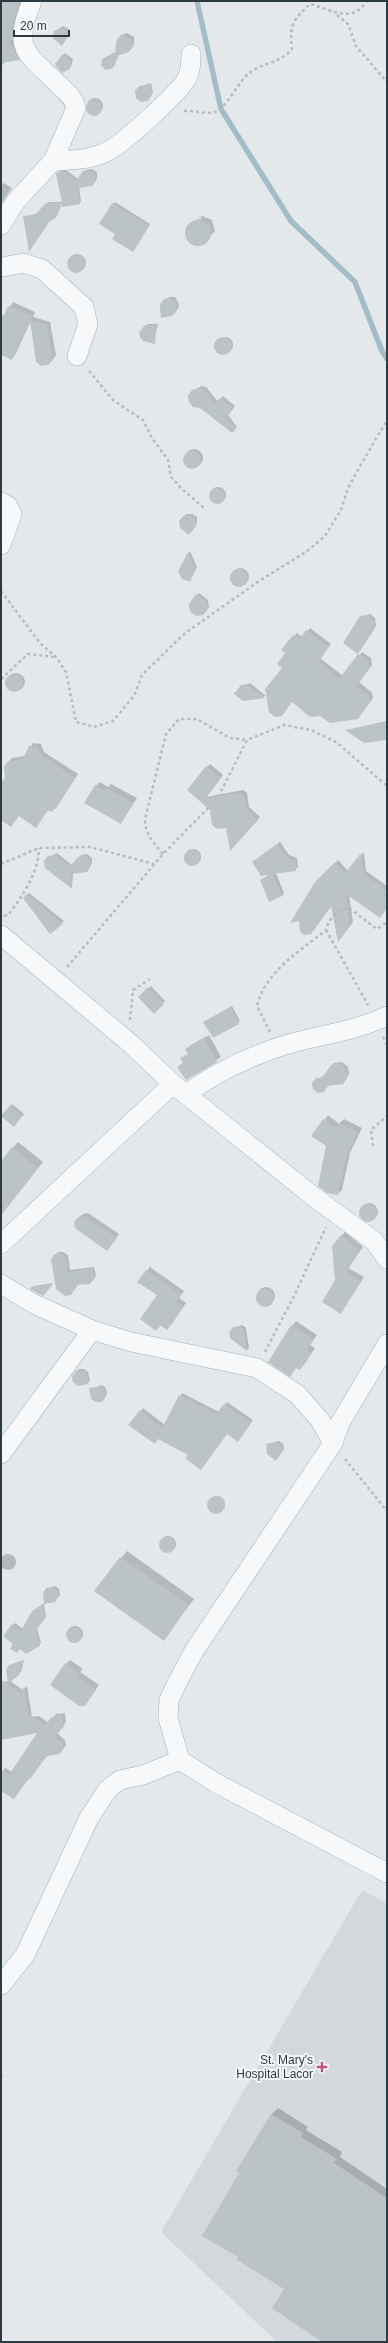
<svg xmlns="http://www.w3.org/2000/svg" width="388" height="2343" font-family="Helvetica,sans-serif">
<rect width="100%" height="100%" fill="#e4e8eb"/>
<!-- built -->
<path fill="#d2d8dc" d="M362 1890 387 1903V2342H277L161 2232Z"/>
<!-- shadow -->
<path fill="#0003" d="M1 1H22L16 35 12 39 17 43 23 55 19 59 6 61 1 66Z
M63 26 69 29V35L61 45 54 39 55 31Z
M127 33 134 37V45L128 51 119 54 114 66 110 69H106L103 59 116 52V43L121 35Z
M65 53 73 59 71 67 62 72 56 66 57 62Z
M151 83 153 93 149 98 139 87Z
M87 106a8 8 0 1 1 16 0a8 8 0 1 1-16 0Z
M92 169 97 172V178L94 183 79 187 81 201 79 203H62L30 250 24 217 38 213 49 202H62L58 174 61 170H66L78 179 86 170Z
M4 183 12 188 1 204V186Z
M115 202 150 224 135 249 116 234 113 204Z
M202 216 212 220 215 231 205 242 198 245 190 242 186 231 191 222 202 218 201 217 195 219Z
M68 263a9 9 0 1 1 18 0a9 9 0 1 1-18 0Z
M169 297H175L179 304 178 309 171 315 162 317 160 307 162 302Z
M13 302 35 312 33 317 50 322 56 355 52 360 31 321 15 355 12 358 1 354V315L4 316Z
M148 324H158L154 342 140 332Z
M217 345a8 8 0 1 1 16 0a8 8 0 1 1-16 0Z
M201 386 206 387 218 402 223 396 235 406 228 415 237 427 232 432 193 391Z
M185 458a9 9 0 1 1 18 0a9 9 0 1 1-18 0Z
M210 495a8 8 0 1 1 16 0a8 8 0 1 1-16 0Z
M186 514H192L197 517V523L191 531 184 517Z
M190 551 197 567 190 580 180 574 179 569Z
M231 577a9 9 0 1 1 18 0a9 9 0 1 1-18 0Z
M199 593 208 600 209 607 205 612 190 605Z
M370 614 375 618 376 626 360 651 361 617Z
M310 628 331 644 320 658 343 676 362 652 371 658 372 665 359 682 372 693 373 698 358 718 283 668 286 653 294 636 297 633 302 637Z
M7 682a9 9 0 1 1 18 0a9 9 0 1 1-18 0Z
M250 683 266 696 243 700 242 686Z
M387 721V739L364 742 347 730Z
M33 743 41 744 44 752 78 774 56 808 52 811 49 809 36 826 20 815 1 818V784L6 778 9 762 12 758 25 756Z
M210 764 223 775 206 797 243 790 247 793 249 807 260 817 230 849 226 826 211 809 188 790Z
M100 782 108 787 111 784 137 798 121 823 96 786Z
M280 842 289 855 297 858 298 867 295 870 276 873 284 893 282 896 261 880 270 874 253 862Z
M185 857a8 8 0 1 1 16 0a8 8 0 1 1-16 0Z
M364 852 366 871 387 886V907L349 895 353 922 341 938 332 905 311 934 315 883 338 860 348 871Z
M57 853 72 865 81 855 87 854 92 858V863L89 868 73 873 72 888 46 867 49 857Z
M29 893 64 921 50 932 24 898Z
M151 986 165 1001 154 1012 140 997Z
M232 1006 240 1021 213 1037 205 1022Z
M209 1035 221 1057 187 1079 178 1067 184 1062 182 1059 189 1053 187 1049 191 1045Z
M342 1062 348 1067 349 1074 344 1080 317 1079 324 1076 334 1063Z
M12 1104 24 1114 14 1126 2 1116Z
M328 1115 339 1124 344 1119 362 1128 350 1153 342 1190 338 1194 327 1146 313 1136Z
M18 1142 43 1162 1 1215V1162Z
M360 1212a9 9 0 1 1 18 0a9 9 0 1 1-18 0Z
M88 1213 119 1234 110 1246 79 1217 83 1214Z
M345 1232 363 1247 348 1268 364 1277 341 1313 336 1280 341 1236Z
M58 1252H63L68 1255 70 1270 94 1267 96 1276 92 1280 78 1284 73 1292 56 1255Z
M150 1267 184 1291 179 1298 186 1303 171 1325H161L156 1330 158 1295 147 1271Z
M53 1283 45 1293 31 1288 34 1286Z
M257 1296a9 9 0 1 1 18 0a9 9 0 1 1-18 0Z
M296 1321 317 1335 310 1345 315 1348 304 1365 300 1369 297 1367 290 1375 292 1326Z
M242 1325 246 1328 249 1348 247 1350 231 1338 234 1328Z
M79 1369H84L88 1372 90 1381 88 1383 76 1372Z
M102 1385 106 1388 107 1394 104 1398 90 1389Z
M182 1393 219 1412 227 1402 253 1420 240 1438 227 1433 189 1454 141 1411 143 1408 165 1425Z
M279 1441 283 1444 284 1449 278 1458 267 1444Z
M209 1504a8 8 0 1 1 16 0a8 8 0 1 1-16 0Z
M160 1544a8 8 0 1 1 16 0a8 8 0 1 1-16 0Z
M127 1551 194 1599 164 1639 95 1590Z
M0 1562a8 8 0 1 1 16 0a8 8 0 1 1-16 0Z
M55 1586 59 1589 60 1595 56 1599 47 1589Z
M44 1603 46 1617 37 1628 41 1643 39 1645 14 1644 13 1625 15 1623 23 1629 35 1610Z
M67 1634a8 8 0 1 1 16 0a8 8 0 1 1-16 0Z
M24 1660 21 1672 10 1681 23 1690 27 1686 32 1717 39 1716 49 1723 56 1714 65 1713 66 1722 57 1733 65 1740 66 1745 63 1749 47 1755 14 1798 1 1790V1773L5 1768 12 1772 39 1732 1 1739V1682L9 1681 10 1666 12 1664Z
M70 1660 83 1669 80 1672 99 1685 84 1705 66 1664Z
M1 2070 3 2076 1 2078Z
M278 2108 308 2127 306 2130 342 2152 340 2157 387 2189V2342H325L286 2289 240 2257V2173L272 2114Z"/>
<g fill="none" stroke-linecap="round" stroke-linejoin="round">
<!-- stream -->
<path stroke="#a2bdc7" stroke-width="5.5" d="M197 1 221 109 291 221 355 282 382 351 387 359"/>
</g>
<!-- building -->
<path fill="#bcc3c7" d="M1 1H20L13 22 12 40 9 43 13 47 20 60 1 63Z
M61 28 67 31 68 36 62 46 52 37 54 31Z
M124 35 132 39 133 47 129 52 117 56 113 68 106 70 101 66 102 59 115 52 117 39Z
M63 54 71 61V66L69 70 62 73 55 64Z
M150 84 152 95 148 101 141 102 136 98 135 91 139 86Z
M86 108a8 8 0 1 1 16 0a8 8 0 1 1-16 0Z
M90 170 95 174 96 181 92 186 78 188 80 204 62 207V204L56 218 47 223 29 252 23 216 35 215 46 203H62L56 174 58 172 64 171 76 181 83 171Z
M112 203 149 226 133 252 112 239 115 234 99 224Z
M185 233a13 13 0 1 1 26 0a13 13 0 1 1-26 0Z
M67 264a9 9 0 1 1 18 0a9 9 0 1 1-18 0Z
M170 298 177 303 176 312 172 316 161 318 160 304 164 299Z
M8 306 32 316 30 320 47 325 53 360 48 365 41 366 36 362 30 321 12 360 1 355V322Z
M145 325H156L155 344 143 341 140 337 139 332Z
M214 346a9 9 0 1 1 18 0a9 9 0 1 1-18 0Z
M198 388 204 389 215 404 220 398 234 408 226 418 236 429 232 433 200 408 193 407 189 402 188 395 192 390Z
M183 460a9 9 0 1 1 18 0a9 9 0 1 1-18 0Z
M209 496a8 8 0 1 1 16 0a8 8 0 1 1-16 0Z
M190 515 195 519 196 526 189 535 180 528 179 521 183 516Z
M188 552 195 570 190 582 182 579 178 572Z
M230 578a9 9 0 1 1 18 0a9 9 0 1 1-18 0Z
M196 594 207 602 208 609 203 615 196 616 190 612 189 604Z
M368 615 373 620 374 627 358 654 343 643 360 616Z
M306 630 329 647 318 662 339 679 358 654 368 661 369 669 356 686 370 696V702L358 719 330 723 320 716 310 717 292 702 282 716 275 717 269 712 265 689 282 668 277 664 285 653 281 650 293 635 299 639Z
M5 683a9 9 0 1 1 18 0a9 9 0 1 1-18 0Z
M247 684 265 698 243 701 234 694 241 685Z
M387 722V740L364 743 345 730Z
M29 746 37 747 41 755 75 778 52 812 48 810 36 828 19 816 11 827 1 820V783L5 778 4 767 8 761 23 759Z
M206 766 221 778 205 799 240 793 244 796 247 810 258 820 230 851 226 828 217 829 212 825 210 810 187 790Z
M95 785 104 791 106 788 133 803 121 824 84 803Z
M277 844 286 857 295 861 296 871 273 874 282 896 269 902 260 880 272 874 261 876 252 862Z
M184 858a8 8 0 1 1 16 0a8 8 0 1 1-16 0Z
M361 853 364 874 387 891V908L380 918 346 894 350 926 338 942 331 906 311 934 305 935 300 932 299 921 290 923 315 882 334 863 345 873Z
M55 855 70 866 78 857 85 855 90 860 91 866 87 872 71 874 72 889 45 868 44 861 48 856Z
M27 894 63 924 50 934 23 898Z
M148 987 164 1004 154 1014 138 997Z
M230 1007 239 1024 213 1038 203 1022Z
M204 1038 217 1062 186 1080 177 1067 183 1063 180 1058 188 1054 185 1049Z
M340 1063 346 1069 348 1077 343 1084 328 1086 324 1092 318 1093 313 1089 312 1083 316 1078H322L331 1065Z
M10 1105 22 1116 14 1127 1 1116Z
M323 1119 337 1128 339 1123 358 1132 346 1158 338 1195 327 1193 318 1186 326 1146 311 1136Z
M12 1147 38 1168 1 1215V1161Z
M359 1213a9 9 0 1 1 18 0a9 9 0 1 1-18 0Z
M84 1216 117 1238 107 1251 75 1228 74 1222 78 1217Z
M341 1235 360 1251 346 1272 361 1281 341 1314 322 1302 335 1280 332 1246Z
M61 1253 66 1257 68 1272 93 1268 94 1279 90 1284 77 1285 71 1295 65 1296 56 1289 51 1259 55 1254Z
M146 1270 181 1295 176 1302 183 1307 167 1330 160 1325 156 1331 140 1319 157 1295 137 1282Z
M53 1284 43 1296 30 1289 31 1287Z
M256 1298a9 9 0 1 1 18 0a9 9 0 1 1-18 0Z
M291 1325 313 1339 307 1350 311 1353 300 1370 296 1368 290 1377 268 1362Z
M239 1326 244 1330 247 1351 230 1338 229 1332 233 1327Z
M82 1370 87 1374 88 1384 78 1386 73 1382 72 1376 76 1371Z
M100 1387 105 1390 106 1397 102 1402H96L91 1399 89 1388Z
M179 1395 216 1414 224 1404 251 1423 238 1442 227 1434 201 1470 185 1458 188 1455 158 1439 155 1444 128 1425 140 1410 162 1428Z
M276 1442 281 1446 282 1452 276 1461 267 1454 266 1444Z
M207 1505a9 9 0 1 1 18 0a9 9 0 1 1-18 0Z
M159 1545a8 8 0 1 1 16 0a8 8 0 1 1-16 0Z
M120 1557 189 1605 164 1641 94 1591Z
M52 1587 58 1591V1597L55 1602 44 1604 43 1593 46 1588Z
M43 1604 46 1616 36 1631 40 1646 26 1654 20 1649 17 1653 10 1649 13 1644 3 1636 12 1624 21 1631 32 1611Z
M66 1635a8 8 0 1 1 16 0a8 8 0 1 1-16 0Z
M23 1661 19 1675 8 1684 6 1669 9 1665Z
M65 1663 79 1673 77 1677 96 1690 85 1706H79L50 1685Z
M1 1680 20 1693 24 1687 28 1713 45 1725 52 1717 62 1715 64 1726 55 1737 63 1743V1749L60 1754 47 1756 30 1779 28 1778 14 1799 1 1791V1770L9 1775 37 1733 1 1740Z
M271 2114 303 2133 301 2137 337 2159 334 2163 387 2198V2342H322L272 2308 284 2289 237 2260 238 2257 202 2236 239 2173 236 2171Z"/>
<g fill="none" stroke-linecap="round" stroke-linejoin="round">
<defs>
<path id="minor" d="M53 161C71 160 88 160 104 153 119 148 180 92 187 78 191 70 191 62 191 54
M1 225 16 201 53 161 76 108C74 98 67 93 60 86 26 52 12 51 32 1
M3 267 23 263 42 269 84 307 88 324 77 356
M1 502 8 506 12 514 1 545
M1 935 131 1044 173 1084 314 1197 374 1241 387 1259
M186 1094C215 1073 248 1057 282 1046 317 1035 353 1032 387 1016
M1 1244 173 1084
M1 1284 34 1304 92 1330 131 1342 257 1368 297 1394 320 1420 333 1443
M387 1344 340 1423 333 1443 194 1651 177 1683 169 1700 168 1718 180 1760 216 1783 387 1873
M1 1454 92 1330
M1 1985 25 1955 89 1818 108 1789 120 1780 143 1775 180 1760"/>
</defs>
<!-- minor casing -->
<use href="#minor" stroke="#a9b0b5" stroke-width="20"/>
<!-- path -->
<path stroke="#b6bbbe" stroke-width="2.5" stroke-dasharray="3 3" stroke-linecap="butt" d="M337 15 348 24 356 46 387 82
M184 111C194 110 206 115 215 112 226 109 238 82 249 73 262 63 283 62 292 49 289 25 293 20 310 4 331 9 351 25 367 1
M89 371 113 400 143 420 152 438 168 460 171 477 181 488 205 509
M1 591 40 643 56 657 66 672 76 722 94 727 113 721 134 696 142 675 184 634 259 581 306 552 325 536 341 510 348 488 359 468 387 420
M1 679 28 654 55 657
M163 854C153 842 145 834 145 819L166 734 179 719H197L230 738 247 740
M1 864 39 848 90 847 154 864
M4 916 9 914C24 893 38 874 39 848
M326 930 368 1005
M67 967 163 854 217 799 247 740 284 725 311 730 336 742 387 786
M130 1020 133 990 150 979
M270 1032 257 1006C265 972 300 951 326 930 328 919 338 909 349 908L377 929 387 922
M383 1037 387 1045
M373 1146 371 1130 387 1116
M265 1352 294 1296 326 1227
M345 1459 387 1511"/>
<!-- minor -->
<use href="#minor" stroke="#f7f8f9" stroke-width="19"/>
</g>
<!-- markers -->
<path fill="#c45580" stroke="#f4f7f8" stroke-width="1.5" d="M320 2061h4v4h4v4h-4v4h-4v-4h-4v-4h4z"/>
<g text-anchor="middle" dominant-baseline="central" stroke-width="4" stroke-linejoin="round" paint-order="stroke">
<!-- poi labels -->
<g font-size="12" fill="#2d3a42" stroke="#f4f7f8" text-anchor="end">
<text x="313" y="2060">St. Mary's<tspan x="313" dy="14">Hospital Lacor</tspan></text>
</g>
</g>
<!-- border -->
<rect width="388" height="2343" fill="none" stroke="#2d3a42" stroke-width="4"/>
<!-- scale -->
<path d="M14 30v6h55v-6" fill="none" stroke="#2d3a42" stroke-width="2"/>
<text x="20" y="30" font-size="12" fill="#2d3a42" stroke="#f4f7f8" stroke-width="3" paint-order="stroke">20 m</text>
</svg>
